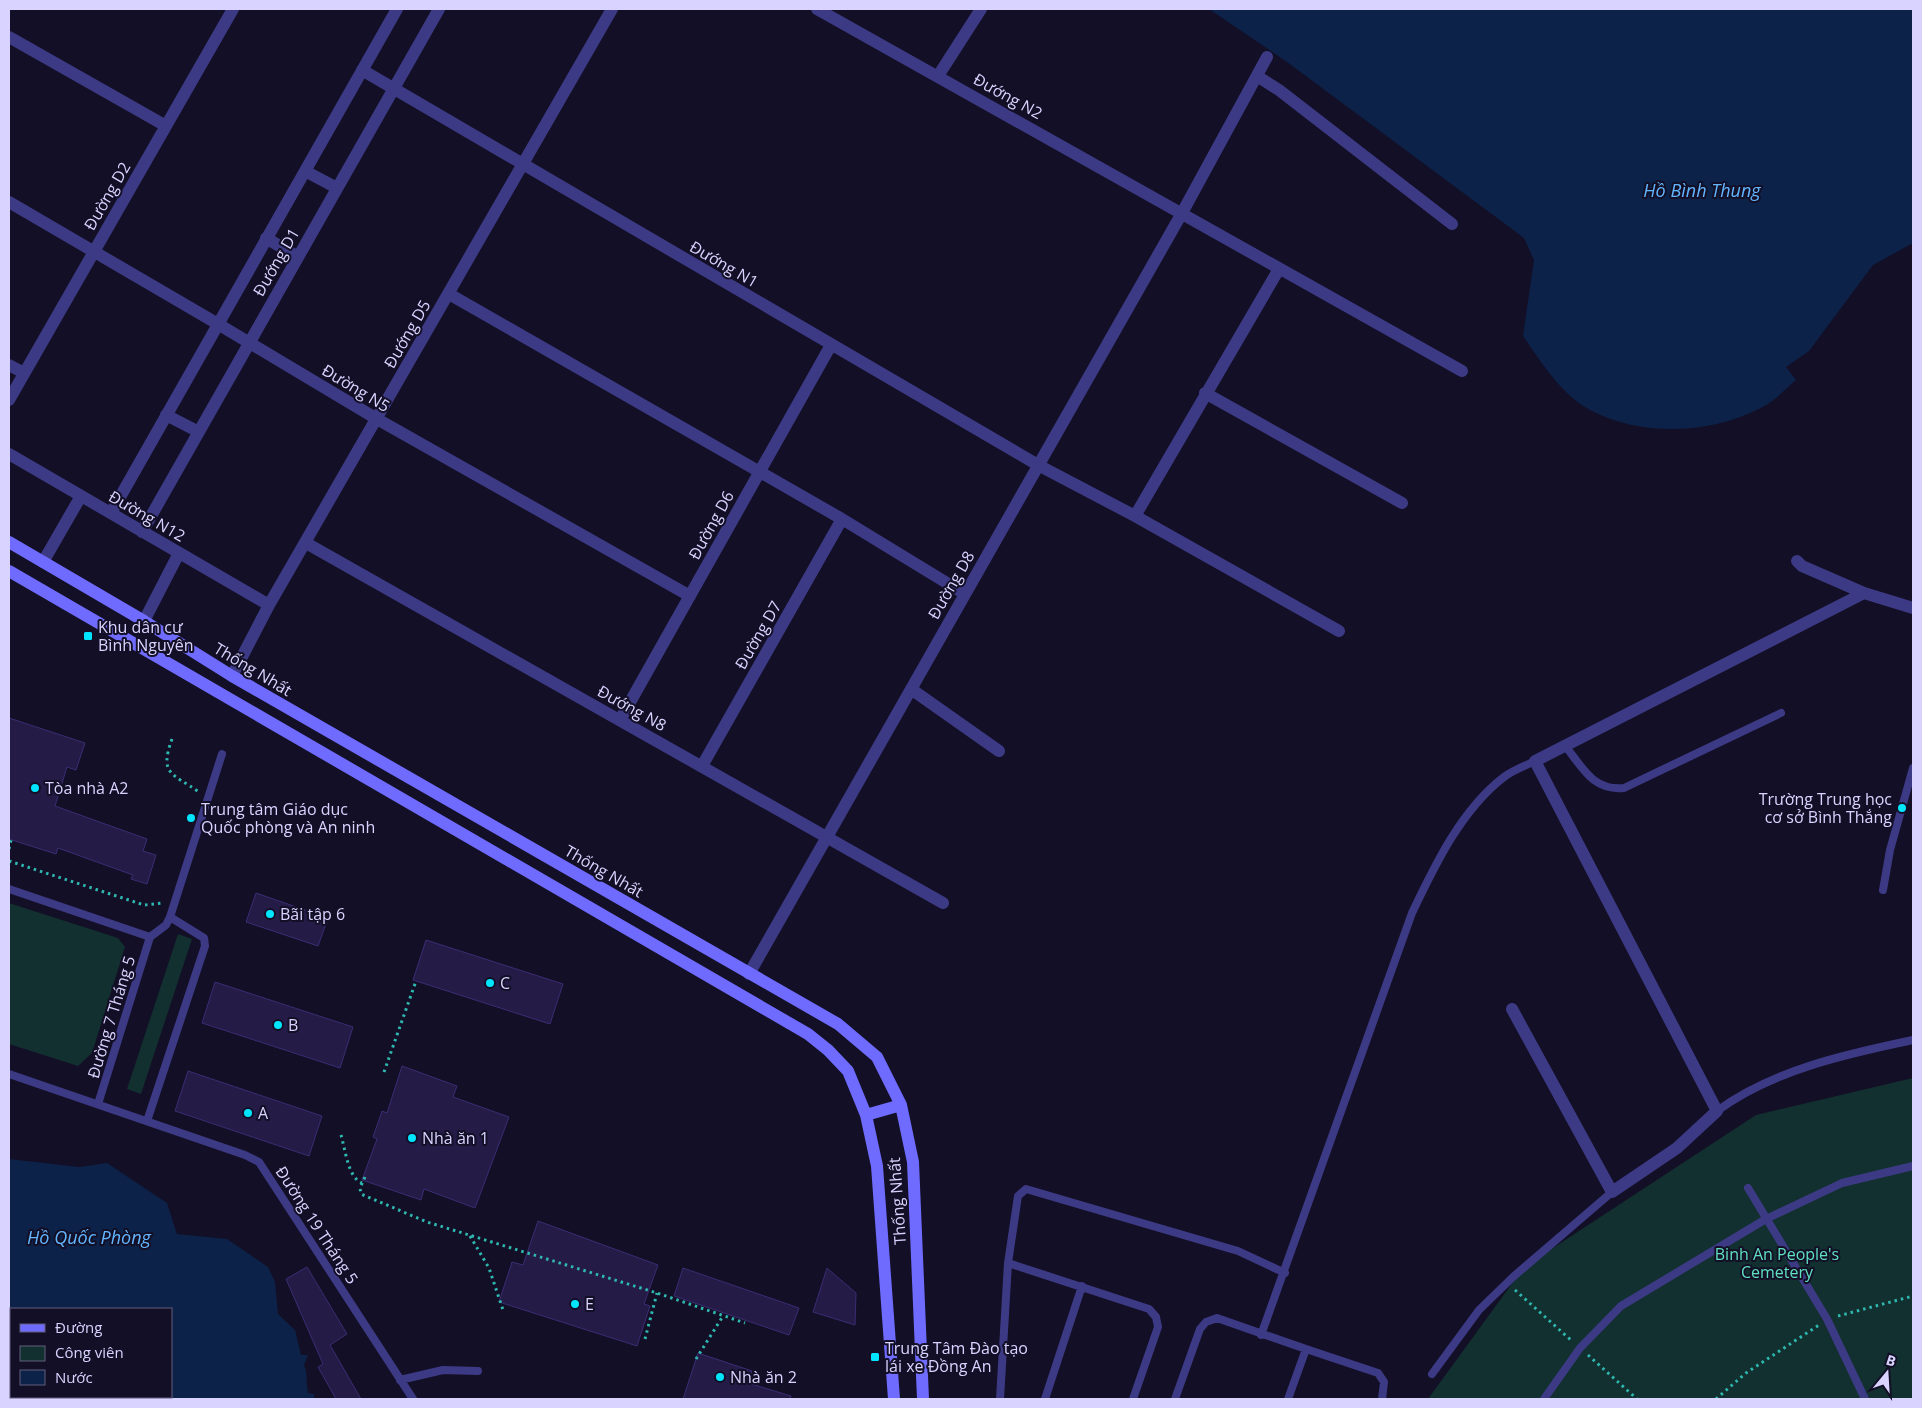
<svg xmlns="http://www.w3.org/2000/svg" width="1922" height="1408" font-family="'Open Sans',sans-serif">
<rect width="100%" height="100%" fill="#130f26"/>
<!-- green -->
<path fill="#12302f" d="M9 903 118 938 125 947 92 1053 78 1066 9 1044Z
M178 934 192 939 141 1094 127 1089Z
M1913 1078V1399H1428L1524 1267 1756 1115Z"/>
<!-- water -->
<path fill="#0c2248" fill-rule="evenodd" d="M1209 9H1913V243L1873 265 1809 351 1786 367 1796 380C1785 389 1774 402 1761 408 1710 434 1643 437 1592 411 1562 396 1542 363 1523 336L1534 260 1524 238 1287 62Z
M9 1159 79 1167 107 1163 167 1203 177 1234 227 1239 268 1267 275 1282 278 1314 295 1330 301 1355H308L304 1365C308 1374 306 1383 308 1393L314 1394V1399H9ZM11 1309H171V1397H11Z"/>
<!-- building -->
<path fill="#241b47" stroke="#3b2d73" d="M9 718 85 743 76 770 67 767 55 806 147 839 143 851 156 855 147 884 131 879 133 875 58 848 56 854 9 839Z
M256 893 328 918 318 946 246 922Z
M426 940 563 984 550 1024 413 980Z
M215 982 353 1027 340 1068 202 1023Z
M402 1066 457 1086 453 1097 509 1117 475 1208 424 1189 421 1200 362 1180 377 1139 373 1137 382 1111 387 1113Z
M188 1071 322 1116 309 1156 175 1111Z
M538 1221 658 1265 644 1304 650 1306 637 1346 499 1302 512 1262 523 1265Z
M307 1267 347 1334 330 1345 361 1399H336L318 1367 323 1364 286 1279Z
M683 1268 799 1308 789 1335 674 1296Z
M827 1268 856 1293 855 1325 813 1312Z
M698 1353 752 1371 748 1383 791 1396 790 1399H683Z"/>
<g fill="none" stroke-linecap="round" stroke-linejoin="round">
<!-- path -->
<path stroke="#2fb8b0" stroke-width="3" stroke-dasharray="2.5 4" stroke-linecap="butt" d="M172 739C159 775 172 773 199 792
M9 849 11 840
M9 861 144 905 163 903
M384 1072 416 981
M341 1135C345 1148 348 1178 362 1183
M365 1177 360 1188 361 1194 427 1222 657 1293 745 1323
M470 1236 489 1268 503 1310
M1515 1290 1572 1341
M1838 1316 1913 1296
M645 1339 657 1293
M1588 1355 1637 1399
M696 1359 723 1316
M1716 1399 1746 1373 1819 1325"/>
<!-- lane -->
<path stroke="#3d3a85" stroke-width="8" d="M1566 747C1583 768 1593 791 1624 788L1781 713
M9 889 150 937
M1883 890 1890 850 1913 768
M150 937 166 925 170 917 222 754
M9 1074 245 1155 259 1162 413 1399
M98 1104 150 937
M1717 1111C1773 1070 1846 1054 1913 1040
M147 1121 205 946 204 938 170 917
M1748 1188 1827 1319 1865 1399
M1008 1263 1149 1309 1156 1317 1158 1327 1133 1399
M1261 1335 1412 913C1435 865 1461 810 1504 777 1513 770 1525 766 1535 761
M1306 1349 1378 1373 1384 1382 1382 1399
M1432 1374 1479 1310 1513 1277 1612 1192
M400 1380 443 1370 478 1371
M1000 1399 1008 1263 1018 1196 1026 1189 1238 1251 1285 1273
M1045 1399 1082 1286
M1175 1399 1200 1329 1206 1322 1217 1318 1306 1349 1288 1399
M1544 1399 1580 1348 1621 1306 1766 1219 1842 1183 1913 1166"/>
<!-- street -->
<path stroke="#3d3a85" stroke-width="12" d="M817 9 1462 371
M9 37 166 126
M362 70 1038 465 1135 516 1339 631
M938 76 981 9
M1257 76 1279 90 1452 224
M305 171 337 188
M9 202 218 324 377 419 690 596
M266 238 298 257
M449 294 842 519 965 594
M9 365 24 373
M1205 393 1402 503
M9 400 233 9
M166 415 199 432
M9 454 269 605
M111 513 397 9
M1135 516 1279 269
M142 532 439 9
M306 543 943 903
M1797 561 1802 566 1864 593
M43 562 81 496
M144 621 179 553
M232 676 269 605 612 9
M911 689 999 751
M620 720 831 345
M702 766 842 519
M749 974 1182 213 1267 57
M1512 1009 1612 1192 1677 1148 1717 1111 1535 761 1864 593 1913 608"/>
<!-- secondary -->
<path stroke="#6f6bff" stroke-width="12" d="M9 542 144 621 232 676 838 1024 877 1057 901 1105 913 1162 923 1399
M9 571 808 1034 828 1050 848 1071 866 1115 877 1166 894 1399
M866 1115 901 1105"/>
</g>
<!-- markers -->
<g fill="#00e5ff" stroke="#130f26" stroke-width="2">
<rect x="83" y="631" width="10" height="10" rx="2.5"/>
<circle cx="35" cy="788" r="5"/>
<circle cx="1902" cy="808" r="5"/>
<circle cx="191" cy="818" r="5"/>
<circle cx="270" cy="914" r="5"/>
<circle cx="490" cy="983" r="5"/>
<circle cx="278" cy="1025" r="5"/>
<circle cx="248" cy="1113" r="5"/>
<circle cx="412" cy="1138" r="5"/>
<circle cx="575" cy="1304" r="5"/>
<rect x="870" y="1352" width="10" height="10" rx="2.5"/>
<circle cx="720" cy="1377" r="5"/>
</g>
<g text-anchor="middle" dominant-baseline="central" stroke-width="4" stroke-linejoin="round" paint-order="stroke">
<!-- street labels -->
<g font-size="16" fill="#d9d4ff" stroke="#130f26">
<text transform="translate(1008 96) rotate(29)">Đướng N2</text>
<text transform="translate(107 196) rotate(-60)">Đường D2</text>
<text transform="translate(276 262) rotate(-60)">Đướng D1</text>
<text transform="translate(724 264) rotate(30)">Đướng N1</text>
<text transform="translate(407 334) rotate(-60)">Đướng D5</text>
<text transform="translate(356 388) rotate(31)">Đường N5</text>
<text transform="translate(147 516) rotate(30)">Đường N12</text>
<text transform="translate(711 525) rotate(-61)">Đường D6</text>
<text transform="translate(951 585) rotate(-60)">Đường D8</text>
<text transform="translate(758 635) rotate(-60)">Đường D7</text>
<text transform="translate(253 669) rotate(31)">Thống Nhất</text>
<text transform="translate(632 708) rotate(29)">Đướng N8</text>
<text transform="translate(604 871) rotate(30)">Thống Nhất</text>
<text transform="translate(111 1017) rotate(-73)">Đường 7 Tháng 5</text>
<text transform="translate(897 1201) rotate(-94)">Thống Nhất</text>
<text transform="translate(317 1225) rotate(57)">Đường 19 Tháng 5</text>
</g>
<!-- poi labels -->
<g font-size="16" fill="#d9d4ff" stroke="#130f26" text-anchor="start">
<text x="98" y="627">Khu dân cư<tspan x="98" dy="18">Bình Nguyên</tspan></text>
<text x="45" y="788">Tòa nhà A2</text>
<text x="1892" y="799" text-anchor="end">Trường Trung học<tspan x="1892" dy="18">cơ sở Bình Thắng</tspan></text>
<text x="201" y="809">Trung tâm Giáo dục<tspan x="201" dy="18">Quốc phòng và An ninh</tspan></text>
<text x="280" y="914">Bãi tập 6</text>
<text x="500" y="983">C</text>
<text x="288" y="1025">B</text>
<text x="258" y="1113">A</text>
<text x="422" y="1138">Nhà ăn 1</text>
<text x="585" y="1304">E</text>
<text x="885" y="1348">Trung Tâm Đào tạo<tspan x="885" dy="18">lái xe Đồng An</tspan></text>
<text x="730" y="1377">Nhà ăn 2</text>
</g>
<!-- park labels -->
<g font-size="16" fill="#5fe0c0" stroke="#130f26">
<text x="1777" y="1254">Binh An People's<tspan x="1777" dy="18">Cemetery</tspan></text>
</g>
<!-- water labels -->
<g font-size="18" font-style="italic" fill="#62b6ff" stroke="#130f26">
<text x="1702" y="190">Hồ Bình Thung</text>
<text x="89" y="1237">Hồ Quốc Phòng</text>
</g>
</g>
<!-- border -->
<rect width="1922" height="1408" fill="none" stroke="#d9d4ff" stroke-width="20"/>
<!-- legend -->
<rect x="10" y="1308" width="162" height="90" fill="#130f26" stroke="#625e7d"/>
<rect x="20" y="1324" width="25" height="8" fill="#6f6bff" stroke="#625e7d"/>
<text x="55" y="1333" font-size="15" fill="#d9d4ff">Đường</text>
<rect x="20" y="1346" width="25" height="15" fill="#12302f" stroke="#625e7d"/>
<text x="55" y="1358" font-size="15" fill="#d9d4ff">Công viên</text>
<rect x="20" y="1370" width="25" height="15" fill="#0c2248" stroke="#625e7d"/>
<text x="55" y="1383" font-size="15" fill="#d9d4ff">Nước</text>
<!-- north arrow -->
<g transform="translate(1887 1373) rotate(18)" stroke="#130f26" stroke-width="4" paint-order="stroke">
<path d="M0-4L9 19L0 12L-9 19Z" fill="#d9d4ff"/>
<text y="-8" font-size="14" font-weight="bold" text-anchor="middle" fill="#d9d4ff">B</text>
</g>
</svg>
